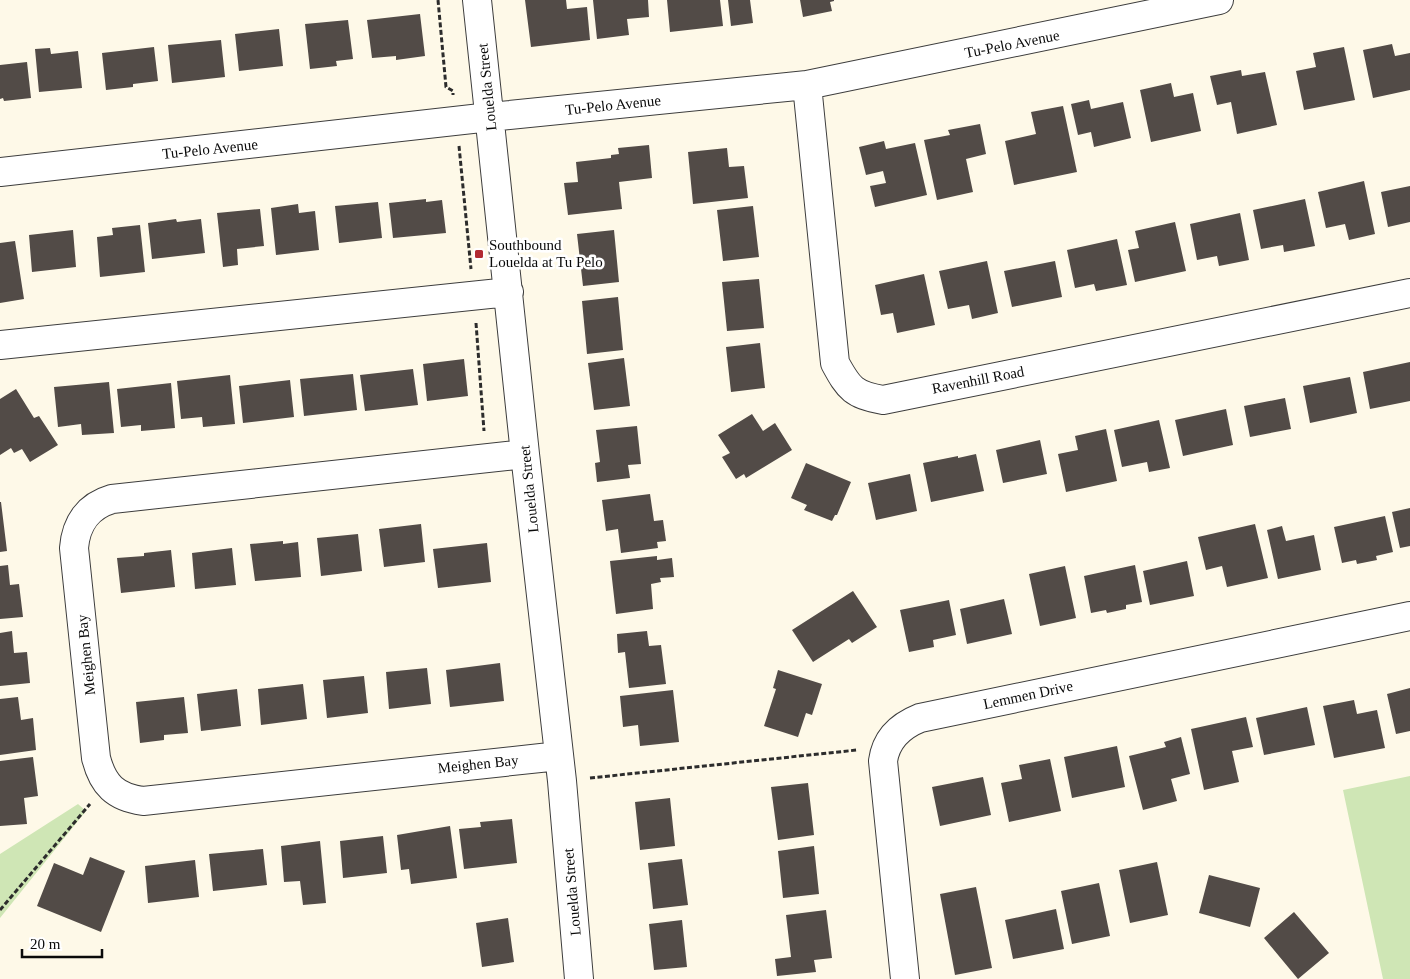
<svg xmlns="http://www.w3.org/2000/svg" width="1410" height="979" font-family="'Times New Roman',serif">
<rect width="100%" height="100%" fill="#fef9e8"/>
<!-- green -->
<path fill="#cfe6b5" d="M1410 776V979H1383L1343 790Z
M78 804 86 811 0 918V854Z"/>
<!-- building -->
<path fill="#524b47" d="M525 0H566L567 9 587 7 590 40 531 47Z
M593 0H648L649 17 627 19 629 35 597 39Z
M667 0H720L723 26 670 32Z
M728 0H750L753 23 731 26Z
M800 0H834V1L830 2 832 11 803 17Z
M420 14 425 56 396 60V56L372 58 367 20Z
M348 20 353 59 336 61 337 66 310 69 305 24Z
M279 29 283 66 239 71 235 34Z
M221 40 225 77 172 83 168 45Z
M1392 44 1395 56 1410 53V90L1373 98 1363 50Z
M154 47 158 81 133 84V87L106 90 102 53Z
M1344 47 1355 100 1304 110 1296 71 1316 67 1313 53Z
M50 48 51 54 78 51 82 88 39 92 35 49Z
M27 62 31 98 4 101 3 98 0 99V65Z
M1241 70 1242 76 1265 72 1277 125 1237 134 1231 102 1217 105 1210 76Z
M1171 83 1174 97 1193 93 1201 131 1151 142 1140 90Z
M1089 100 1091 109 1123 102 1131 138 1094 147 1091 132 1078 135 1071 104Z
M1063 106 1077 172 1014 185 1005 141 1036 134 1031 112Z
M980 124 986 154 966 159 973 192 937 200 924 140 950 135 948 130Z
M884 141 886 149 915 143 927 195 875 207 870 186 886 183 883 171 866 175 859 147Z
M649 145 652 178 619 182 622 209 568 215 564 183 578 182 576 162 611 158V155L619 154 618 148Z
M727 148 729 167 744 166 748 198 693 204 688 152Z
M1364 181 1375 234 1349 240 1345 224 1326 228 1318 192Z
M1410 186V222L1388 227 1381 192Z
M426 199V202L442 200 446 233 393 238 389 203Z
M1305 199 1315 246 1284 252 1283 245 1261 249 1253 210Z
M378 202 382 238 339 243 335 206Z
M298 204 299 213 315 211 319 250 276 255 271 208Z
M753 206 759 257 723 261 717 210Z
M260 209 264 246 237 249 238 265 223 267 217 213Z
M1240 213 1249 260 1219 266 1217 256 1197 260 1190 224Z
M176 219 177 222 201 219 205 253 152 259 148 223Z
M1175 222 1186 271 1135 282 1128 250 1139 248 1135 231Z
M140 225 145 272 100 277 97 237 113 235 112 228Z
M73 230 76 267 32 272 29 235Z
M614 230 619 282 583 286 577 234Z
M1117 239 1127 285 1096 291 1094 284 1075 288 1067 250Z
M15 241 24 299 0 303V243Z
M987 261 998 313 972 319 969 305 948 309 939 271Z
M1055 261 1062 297 1012 307 1004 271Z
M924 274 935 325 897 333 893 313 881 315 875 285Z
M759 279 764 328 727 331 722 282Z
M618 297 623 350 587 354 582 301Z
M760 343 765 388 731 392 726 347Z
M624 358 630 406 594 410 588 363Z
M464 359 468 396 427 401 423 364Z
M1410 362V401L1370 409 1363 372Z
M413 369 418 405 365 411 360 375Z
M353 374 357 410 304 416 300 379Z
M230 375 235 424 203 427 202 417 181 419 177 381Z
M1350 377 1357 413 1310 423 1303 386Z
M290 380 294 417 243 423 239 386Z
M109 382 114 433 82 435 81 424 58 427 54 387Z
M171 383 175 428 141 431V425L121 427 117 389Z
M16 389 34 418 39 416 58 445 30 462 22 449 14 453 11 448 0 455V399Z
M1285 398 1291 429 1250 437 1244 406Z
M1226 409 1233 445 1183 456 1175 420Z
M752 414 763 431 775 423 792 450 746 478 744 474 736 479 722 457 730 453 718 435Z
M1159 420 1170 468 1149 472 1147 462 1122 467 1114 430Z
M637 426 641 464 628 465 630 478 597 482 595 463 600 462 596 430Z
M1106 429 1117 481 1066 492 1058 454 1078 450 1075 436Z
M1040 440 1047 474 1003 483 996 450Z
M976 454 984 491 931 502 923 463 958 456V458Z
M806 463 851 482 837 515H835L832 521 804 510 807 505 791 498Z
M910 474 917 511 876 520 868 483Z
M650 494 654 521 663 520 666 541 657 542 658 548 621 553 618 529 606 531 602 500Z
M0 502H1L7 551 0 552Z
M1410 508V546L1400 548 1392 512Z
M1385 516 1393 552 1376 556 1377 560 1357 564 1356 560 1342 563 1334 527Z
M421 524 425 562 384 567 379 529Z
M1255 524 1268 578 1227 587 1222 566 1206 570 1198 537Z
M1282 526 1286 541 1314 535 1321 570 1278 579 1267 530Z
M358 534 362 571 321 576 317 538Z
M283 541V544L298 542 301 577 255 581 250 544Z
M487 543 491 582 438 588 433 549Z
M232 548 236 585 195 589 192 553Z
M171 550 175 587 121 593 117 558 144 556V553Z
M657 556V560L672 558 674 577 660 578 661 582 651 584 653 609 616 614 610 561Z
M1187 561 1194 596 1150 605 1143 571Z
M8 565 10 585 19 584 23 617 0 619V566Z
M1135 565 1142 602 1126 605V609L1107 613 1106 610 1091 613 1084 576Z
M1065 566 1076 618 1040 626 1029 574Z
M853 591 877 627 852 643 849 639 813 662 792 630Z
M1004 599 1012 634 967 644 960 609Z
M949 600 956 635 933 640 934 647 909 652 900 610Z
M12 631 14 653 27 652 30 683 0 686V633Z
M647 631 649 646 661 645 666 684 629 688 625 652 618 653 617 634Z
M500 663 504 701 450 707 446 670Z
M427 668 431 704 389 709 386 672Z
M778 670 822 684 812 715 806 713 798 737 764 726 776 689 773 688Z
M364 676 368 713 327 718 323 680Z
M303 684 307 719 261 725 258 689Z
M1410 688V731L1396 734 1387 694Z
M237 689 241 726 201 731 197 694Z
M673 690 679 742 640 746 638 725 623 727 620 696Z
M18 697 21 720 33 718 36 750 0 755V699Z
M184 697 188 733 164 735V740L140 743 136 702Z
M1354 700 1357 714 1377 710 1385 748 1334 758 1323 706Z
M1307 707 1315 745 1264 755 1256 718Z
M1246 717 1253 747 1232 751 1239 782 1204 790 1191 729Z
M1181 737 1190 774 1171 779 1177 801 1143 810 1129 756 1166 747 1164 742Z
M1117 746 1125 787 1072 798 1064 757Z
M33 757 38 796 24 798 27 824 0 826V761Z
M1050 759 1061 811 1009 822 1001 783 1022 779 1019 765Z
M983 777 991 815 940 826 932 787Z
M808 783 814 835 778 840 771 787Z
M670 798 675 846 640 850 635 802Z
M512 819 517 863 464 869 459 829 481 827 480 822Z
M450 826 457 878 411 884 409 869 401 870 397 835Z
M383 836 387 873 343 878 340 841Z
M320 841 326 903 303 905 300 881 284 882 281 846Z
M814 846 819 894 783 898 778 851Z
M263 849 267 885 213 891 209 854Z
M90 857 125 871 101 932 37 906 54 863 83 875Z
M682 859 688 905 653 909 648 863Z
M195 860 199 897 148 903 145 866Z
M1157 862 1168 915 1130 923 1119 870Z
M1209 875 1260 888 1250 927 1199 913Z
M1099 883 1110 936 1072 944 1061 891Z
M976 887 992 968 955 975 940 894Z
M1056 909 1064 949 1013 959 1005 920Z
M826 910 832 958 814 960 816 972 777 976 775 959 791 957 786 915Z
M1294 912 1329 953 1298 979 1264 938Z
M508 918 514 962 482 967 476 923Z
M682 920 687 967 654 970 649 924Z"/>
<g fill="none" stroke-linecap="round" stroke-linejoin="round">
<defs>
<path id="minor" d="M477 0 525 454 562 781 579 979
M807 85 835 363C849 389 854 395 883 400L1410 293
M0 172 490 117 807 85 1219 0
M0 345 509 292
M525 454 112 499C88 506 76 523 74 548L96 758C103 785 115 797 143 801L559 756
M905 979 883 761C886 739 900 726 920 718L1410 616"/>
</defs>
<!-- minor casing -->
<use href="#minor" stroke="#3d3d3d" stroke-width="30"/>
<!-- path -->
<path stroke="#2c2c2c" stroke-width="3" stroke-dasharray="5 2.5" stroke-linecap="butt" d="M438 0 446 87 453 91V95
M459 146 471 269
M476 323 484 431
M590 778 857 750
M0 910 90 804"/>
<!-- minor -->
<use href="#minor" stroke="#fff" stroke-width="28"/>
</g>
<!-- markers -->
<rect fill="#b22a33" stroke="#fff" stroke-width="2" x="474" y="249" width="10" height="10" rx="2.5"/>
<g text-anchor="middle" dominant-baseline="central" stroke-width="5" stroke-linejoin="round" paint-order="stroke">
<!-- street labels -->
<g font-size="15" fill="#0a0a0a" stroke="#fff">
<text transform="translate(1012 44) rotate(-11)">Tu-Pelo Avenue</text>
<text transform="translate(487 87) rotate(-96)">Louelda Street</text>
<text transform="translate(613 105) rotate(-6)">Tu-Pelo Avenue</text>
<text transform="translate(210 149) rotate(-6)">Tu-Pelo Avenue</text>
<text transform="translate(978 380) rotate(-11)">Ravenhill Road</text>
<text transform="translate(529 489) rotate(-96)">Louelda Street</text>
<text transform="translate(86 655) rotate(-96)">Meighen Bay</text>
<text transform="translate(1028 695) rotate(-12)">Lemmen Drive</text>
<text transform="translate(478 764) rotate(-6)">Meighen Bay</text>
<text transform="translate(572 892) rotate(-95)">Louelda Street</text>
</g>
<!-- poi labels -->
<g font-size="15" fill="#0a0a0a" stroke="#fff" text-anchor="start">
<text x="489" y="245">Southbound<tspan x="489" dy="17">Louelda at Tu Pelo</tspan></text>
</g>
</g>
<!-- scale -->
<path d="M22 949v8h80v-8" fill="none" stroke="#0a0a0a" stroke-width="2.5"/>
<text x="30" y="949" font-size="15" fill="#0a0a0a" stroke="#ffffff" stroke-width="4" paint-order="stroke">20 m</text>
</svg>
